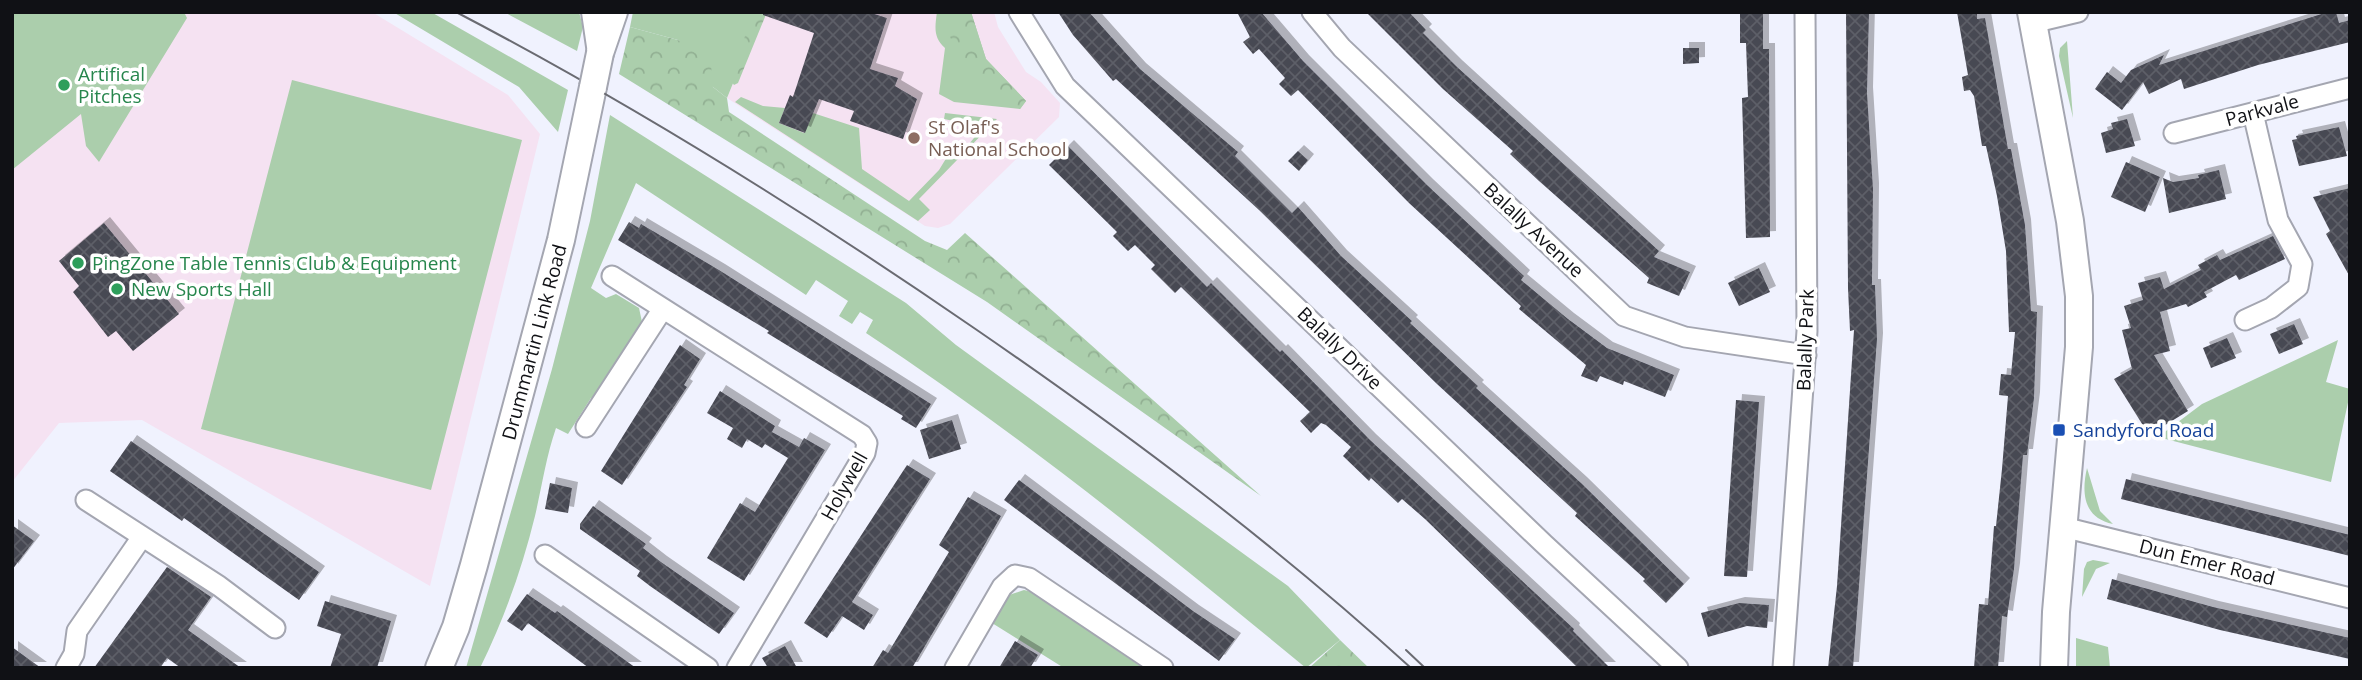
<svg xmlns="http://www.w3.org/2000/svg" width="2362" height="680" font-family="'Open Sans',sans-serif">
<defs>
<pattern id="forest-crowns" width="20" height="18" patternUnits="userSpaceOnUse" patternTransform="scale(1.75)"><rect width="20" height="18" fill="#abceac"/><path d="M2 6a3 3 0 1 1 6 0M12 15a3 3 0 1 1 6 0" fill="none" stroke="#92b093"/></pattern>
<pattern id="building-cross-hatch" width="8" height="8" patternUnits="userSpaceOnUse" patternTransform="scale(1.75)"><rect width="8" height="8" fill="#474852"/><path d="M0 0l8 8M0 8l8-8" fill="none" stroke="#5d5e67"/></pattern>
<filter id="shadow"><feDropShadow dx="6" dy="-6" stdDeviation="0" flood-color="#0004"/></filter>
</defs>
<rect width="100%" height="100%" fill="#f0f2fe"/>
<!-- education -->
<path fill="#f5e2f2" d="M12 12H372L508 95 540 134 430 586 142 420 59 423 12 482Z
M762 12H994L998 27 1026 72 1041 82 1060 103 1059 117 950 224 938 228 925 226 727 98Z"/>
<!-- green -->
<path fill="#abceac" d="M12 12H184L187 18 99 162 86 146 81 114 12 170Z
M393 12H431L568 90 558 132 519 87Z
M504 12H579L583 27 577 51Z
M633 12H762L727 98 713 87 678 40 630 27Z
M937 12H971L986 59 1026 101 1020 109 954 102 939 94 945 48C933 37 935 27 937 12Z
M2067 41 2073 118 2059 56 2060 48Z
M292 80 522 140 431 490 201 429Z
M741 97 763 106 785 108 779 123 804 133 813 113 859 128 862 169 909 201 939 170 950 152 969 144 983 127 944 119 945 113 997 119 919 199 930 210 918 221 735 102Z
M610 115 906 303 956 345 1288 586 1340 640 1306 668C1164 551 1019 434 866 333L873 320 860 312 852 324 839 316 848 301 816 280 806 295 636 183 591 288 606 298 616 294 639 308 642 322 596 397 591 398 568 434 556 428C546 457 542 486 535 516 522 569 504 619 480 668H466L552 369 590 221Z
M2338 340 2326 382 2350 389V393L2331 482 2158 437 2202 404Z
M2087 468 2100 511 2113 524C2084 518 2081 494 2087 468Z
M2093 560 2110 563 2096 569 2082 597 2084 569 2087 562Z
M1024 590 1032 592 1143 668H1064L992 623 1009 595Z
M2076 638 2108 647 2110 668H2076Z"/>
<!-- forest -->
<path fill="url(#forest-crowns)" d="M755 12H767L738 83 734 85 728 77Z
M946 12H971L986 59 1026 101 1020 109C990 89 943 53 946 12Z
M630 27 678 40 711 65 713 87 727 98 729 112 925 241 947 250 965 233 1261 496 987 302 619 74Z
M1340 640 1369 668H1309Z"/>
<!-- building -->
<path fill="url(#building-cross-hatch)" filter="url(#shadow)" d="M763 12H868L887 18 870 69 898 78 895 86 917 99 903 139 850 121 854 111 819 99 805 133 779 123 790 95 793 97 814 33 763 15Z
M1058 12H1089L1140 69 1238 152 1235 156 1292 213 1298 207 1341 256 1412 321 1410 323 1478 386 1476 388 1581 483 1684 584 1666 603 1643 581 1645 579 1575 516 1577 513 1437 384 1259 210 1116 79 1113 81 1073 35Z
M1237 12H1261L1303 61 1427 185 1524 276 1521 280 1568 319 1607 348 1674 375 1665 397 1624 381 1623 385 1600 376 1597 382 1581 376 1586 365 1519 309 1521 306 1409 203 1298 90 1291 96 1279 84 1285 78 1259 49 1253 54 1243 42 1250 37Z
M1366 12H1409L1426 30 1423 33 1456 66 1659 251 1654 257 1690 272 1679 296 1647 283 1649 278 1539 181 1510 154 1513 151 1443 89Z
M1740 12H1763V49H1769L1770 237 1746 238 1742 98 1748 97 1746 43H1740Z
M1846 12H1869L1867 93 1873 189 1872 285H1875L1877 339 1853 668H1828L1837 586 1854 330 1850 331 1848 288Z
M1957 12H1977V19L1985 18 2008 149H2011L2025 225 2031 311 2037 312 2034 398 2027 455H2023L2014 569 2007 617 2002 616 1998 668H1974L1979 604 1988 605 1994 526H1996L2002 469 2008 396 1999 395 2001 374 2011 375 2015 332H2009L2006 251 1997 196 1986 146H1982L1974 96 1970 90 1964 91 1962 77 1968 75Z
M2328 12H2336L2339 23 2350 20V42L2258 65 2184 89 2181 79 2149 94 2143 82 2122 110 2095 89 2107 72 2121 83 2131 70 2164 55 2159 65Z
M1683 48H1699V63L1683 64Z
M2127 119 2135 146 2106 153 2101 133 2113 129 2111 123Z
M2339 127 2347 156 2299 166 2292 140 2297 139 2296 136Z
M1068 146 1207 287 1211 283 1280 352 1282 350 1370 440 1574 629 1573 631 1610 668H1578L1425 519 1402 499 1398 503 1371 478 1369 481 1343 456 1351 447 1326 425 1321 423 1311 433 1300 421 1310 412 1181 287 1175 293 1151 269 1155 265 1135 245 1128 251 1113 236 1117 232 1049 165Z
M1298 151 1308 160 1299 171 1288 161Z
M2126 162 2160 177 2145 212 2111 197Z
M2219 170 2226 199 2169 213 2163 178 2173 182 2199 178 2198 175Z
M2350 188V277L2326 234 2330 231 2313 197Z
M629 222 639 228 641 224 719 270 931 404 916 428 901 419 903 416 767 333 769 331 618 240Z
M104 223 179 314 133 351 116 331 108 337 73 292 79 286 59 261Z
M2273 236 2285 259 2239 280 2236 275 2204 292 2207 297 2188 307 2186 304 2160 312 2170 351 2154 355 2188 411 2149 435 2114 379 2132 369 2122 330 2131 328 2124 306 2143 300 2138 283 2160 277 2164 289 2201 270 2198 265 2217 255 2220 260Z
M1759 268 1770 292 1739 306 1728 283Z
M2294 324 2303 344 2279 354 2270 334Z
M2227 338 2236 358 2211 368 2203 348Z
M680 345 700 359 684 385 687 387 622 485 601 471Z
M720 391 775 426 772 432 799 447 804 438 825 450 744 581 707 558 740 503 755 512 788 458 765 444 762 448 747 439 742 448 727 439 733 428 707 413Z
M1736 400 1759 402 1747 577 1724 576Z
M952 420 961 449 929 459 920 430Z
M131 441 319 572 299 600 184 518 182 521 110 471Z
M907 465 930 479 852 602 873 615 864 630 842 616 827 638 804 623Z
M2126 479 2350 535V556L2121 499Z
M1019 480 1193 611 1235 639 1219 661 1004 500Z
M550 483 572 488 568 513 545 509Z
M968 497 1001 516 981 551 912 668H872L883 650 888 653 949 552 939 545Z
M593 506 646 544 643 548 661 562 734 613 719 634 650 586 637 576 640 571 580 529V524Z
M12 525 34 541 12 570Z
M167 567 211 597 188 630 241 668H181L167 658 160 668H94Z
M2112 579 2213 607 2350 638V659L2220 630 2107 599Z
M527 594 555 613 557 611 636 668H589L528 623 522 631 507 621Z
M325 601 391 621 377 668H330L341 634 317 626Z
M1739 603 1769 605 1767 628 1747 626 1708 637 1701 613Z
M1015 641 1038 655 1030 668H999Z
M785 646 797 668H768L762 658Z
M12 647 41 668H12Z"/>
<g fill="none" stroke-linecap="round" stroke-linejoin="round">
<defs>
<path id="minor" d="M1019 12 1065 86 1544 544 1678 668
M1312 12 1342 48 1624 316 1685 337 1806 355
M2032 23 2078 12
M2174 133 2350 88
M612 276 862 435 867 443 865 453 737 668
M2245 320 2271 308 2298 287 2302 264 2278 220 2253 113
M586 427 662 310
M86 500 219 586 275 628
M2063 527 2350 598
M545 555 708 668
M66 668 74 654 77 631 142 537
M955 668 1002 587 1015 575 1029 578 1163 668
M1783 668 1807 331 1805 12"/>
<path id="tertiary" d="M594 12 600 53"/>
<path id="secondary" d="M2031 12 2070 221 2079 296V347L2056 612 2054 668
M600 53 614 12
M439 668 456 627 474 565 561 240 593 87"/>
</defs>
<!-- minor casing -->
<use href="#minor" stroke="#a4a6b1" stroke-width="23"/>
<!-- tertiary casing -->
<use href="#tertiary" stroke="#a4a6b1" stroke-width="28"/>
<!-- secondary casing -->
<use href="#secondary" stroke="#a4a6b1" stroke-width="30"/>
<!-- minor -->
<use href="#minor" stroke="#fff" stroke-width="19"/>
<!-- tertiary -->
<use href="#tertiary" stroke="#fff" stroke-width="24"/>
<!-- secondary -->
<use href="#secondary" stroke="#fff" stroke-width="26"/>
<!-- tram -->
<path stroke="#6a6b72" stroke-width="2" d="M456 12C636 106 807 213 974 328 1127 433 1274 543 1411 668
M1406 650 1425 668"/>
<defs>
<path id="secondary-bridge" d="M593 87 600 53"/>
</defs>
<!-- secondary-bridge casing -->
<use href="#secondary-bridge" stroke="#a4a6b1" stroke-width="30" stroke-linecap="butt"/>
<!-- secondary-bridge -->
<use href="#secondary-bridge" stroke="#fff" stroke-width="26"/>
</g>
<!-- markers -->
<g fill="#2e9e5b" stroke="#fff" stroke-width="2.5">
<circle cx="64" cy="85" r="7"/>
<circle cx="78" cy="263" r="7"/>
<circle cx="117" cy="289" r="7"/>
</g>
<circle fill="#8d6e63" stroke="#fff" stroke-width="2.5" cx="914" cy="138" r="7"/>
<rect fill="#1a4fb4" stroke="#fff" stroke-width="2.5" x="2052" y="423" width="14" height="14" rx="3.5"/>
<g text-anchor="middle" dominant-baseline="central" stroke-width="7" stroke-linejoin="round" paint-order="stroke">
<!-- leisure labels -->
<g font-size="19" fill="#27864d" stroke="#fff" text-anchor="start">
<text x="78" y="74">Artifical<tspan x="78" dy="22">Pitches</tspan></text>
<text x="92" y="263">PingZone Table Tennis Club &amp; Equipment</text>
<text x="131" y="289">New Sports Hall</text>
</g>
<!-- street labels -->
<g font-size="19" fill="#101115" stroke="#fff">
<text transform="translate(2262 110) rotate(-15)">Parkvale</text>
<text transform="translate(1534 230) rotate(43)">Balally Avenue</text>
<text transform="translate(1805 340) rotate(-88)">Balally Park</text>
<text transform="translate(534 342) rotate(-75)">Drummartin Link Road</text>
<text transform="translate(1340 348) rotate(44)">Balally Drive</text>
<text transform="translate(844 486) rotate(-61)">Holywell</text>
<text transform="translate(2207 562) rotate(14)">Dun Emer Road</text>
</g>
<!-- education labels -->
<g font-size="19" fill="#785e54" stroke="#fff" text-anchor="start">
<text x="928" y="127">St Olaf's<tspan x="928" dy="22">National School</tspan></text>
</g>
<!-- transit labels -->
<g font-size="19" fill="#164399" stroke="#fff" text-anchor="start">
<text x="2073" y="430">Sandyford Road</text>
</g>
</g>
<!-- border -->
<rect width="2362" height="680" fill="none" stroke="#101115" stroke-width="28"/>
</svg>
